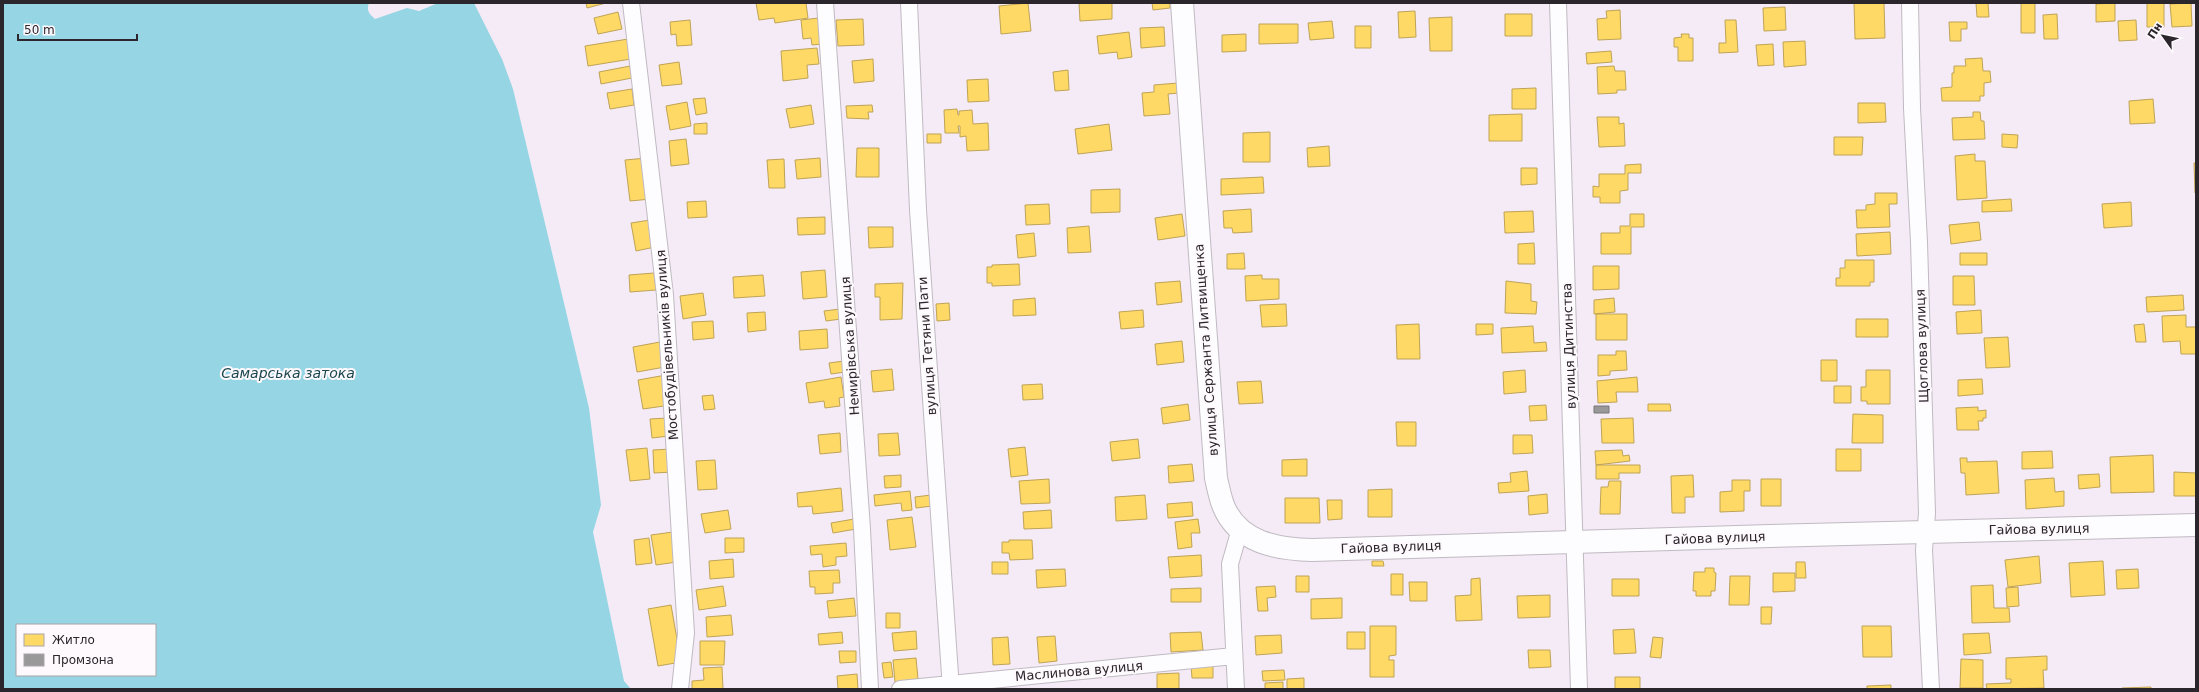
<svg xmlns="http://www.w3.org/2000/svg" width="2199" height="692" font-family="'DejaVu Sans',sans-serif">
<rect width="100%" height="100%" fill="#f4ebf6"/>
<!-- water -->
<path fill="#96d5e4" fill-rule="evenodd" d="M3 3H369C366 10 369 14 375 19L407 8 419 11 438 3H474L502 59 513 89 589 408 601 505 593 532 624 681 631 689H3ZM17 625H155V675H17Z"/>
<!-- homes -->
<path fill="#ffd966" stroke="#bfa355" d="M586 3H606L587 8Z
M756 3H806L808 18 775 23 774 18 759 20Z
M1028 3 1031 31 1001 34 999 6Z
M1079 3H1112V19L1080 21Z
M1152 3H1170V8L1153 10Z
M1854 3H1884L1885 38 1855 39Z
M1976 3H1988L1989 17H1977Z
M2021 3H2035V33H2021Z
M2115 3V21L2096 22V4Z
M2147 3H2164V27H2147Z
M2191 3 2192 26 2172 27 2170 4Z
M1785 7 1786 30 1764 31 1763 8Z
M1620 10 1621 39 1598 40 1597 19 1607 18 1606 11Z
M1415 11 1416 37 1399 38 1398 12Z
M618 12 622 29 598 34 594 18Z
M1505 14H1532V36H1505Z
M2057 14 2058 39H2044L2043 15Z
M1452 17V51H1430L1429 18Z
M819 18 822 44 812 45 811 38 803 39 801 20Z
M863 19 864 45 838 46 836 20Z
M690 20 692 45 677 46 676 34 671 35 670 22Z
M1725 20H1736L1738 52 1719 53V43H1726Z
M2136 20 2137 40 2119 41 2118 21Z
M1332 21 1334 38 1310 40 1308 23Z
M1949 22H1967V29H1961V41H1950Z
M1259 24H1298V43L1259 44Z
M1355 26H1371V48H1355Z
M1164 27 1165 46 1141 48 1140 28Z
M1129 32 1132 57 1118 59 1117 52 1099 54 1097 36Z
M1246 34V51L1222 52V35Z
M1681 34H1689V38H1693V61H1678V47H1674V38L1682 37Z
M628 39 631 59 588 66 585 46Z
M1805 41 1806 65 1784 67 1783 42Z
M1773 44 1774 65 1758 66 1756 45Z
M817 48 819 64 807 65 808 78 783 81 781 51Z
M1611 51 1612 62 1587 64 1586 53Z
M1982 58 1983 71H1990L1991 82 1984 83V96H1980V101H1942L1941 88 1952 87V73H1954V66H1966L1965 59Z
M873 59 874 81 854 83 852 61Z
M679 62 682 84 662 86 659 65Z
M630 66 632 78 601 84 599 72Z
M1614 66 1615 71H1625L1626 90H1617V93L1598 94 1597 67Z
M1068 70 1069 90 1055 91 1053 72Z
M988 79 989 101 968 102 967 80Z
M1178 83 1179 93 1168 94 1170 114 1144 116 1142 93 1154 92V85Z
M1536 88V109H1512V89Z
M632 89 634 105 610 109 607 93Z
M705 98 707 113 696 115 693 99Z
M2153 99 2155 123 2130 124 2129 101Z
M687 102 691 126 670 130 666 106Z
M1858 103H1885L1886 122 1858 123Z
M811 105 814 124 790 128 786 109Z
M872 105 873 112H868L869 119 847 118 846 106Z
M957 109 958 115H959V111L972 110 973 124 988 123 989 150 967 151 966 136 960 137V126H958L959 133H945L944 110Z
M1973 112H1980L1981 121H1984L1985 139 1953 140 1952 118 1973 117Z
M1522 114V141H1489V115Z
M1597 117H1619V124L1624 123 1625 146 1599 147Z
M707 123V134H694V124Z
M1109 124 1112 150 1078 154 1075 129Z
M1270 132V162H1243V133Z
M927 134H941V143H927Z
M2002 134 2018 135 2017 148 2002 147Z
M1834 137H1863L1862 155H1834Z
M686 139 689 164 671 166 669 141Z
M1329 146 1330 166 1308 167 1307 148Z
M857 148H879V177H856Z
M1975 154V161H1985L1987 198 1957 200 1955 156Z
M647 158 651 199 630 201 625 160Z
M820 158 821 177 797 179 795 160Z
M784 159 785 188H769L767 160Z
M2194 163H2196V193H2195Z
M1641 164V173H1628V190L1620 191V203H1600V197H1593V186L1599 187V174H1625V165Z
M1521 168H1537V184L1521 185Z
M1263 177 1264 193 1221 195V179Z
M1120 189V212L1091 213V190Z
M1875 193H1897V204H1889L1890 227 1857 228 1856 210H1866V205L1875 204Z
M2011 199 2012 211 1982 212V201Z
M706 201 707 217 688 218 687 202Z
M2131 202 2132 226 2104 228 2102 204Z
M1049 204 1050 224 1026 225 1025 205Z
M1251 209 1252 232 1233 233 1232 228H1224L1223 211Z
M1533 211 1534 232 1505 233 1504 212Z
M1182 214 1185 236 1158 240 1155 218Z
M1630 214H1644V227H1631V254H1601V233H1620V226H1630Z
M825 217V234L798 235 797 218Z
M650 220 655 247 636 251 631 223Z
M1979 222 1981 240 1951 244 1949 225Z
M1089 226 1091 252 1068 253 1067 228Z
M868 227H893V247L869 248Z
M1890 232 1891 254 1857 256 1856 234Z
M1034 233 1036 256 1018 258 1016 235Z
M1534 243 1535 264H1518V244Z
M1244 253 1245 269H1227V254Z
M1960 253H1987V265H1960Z
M1845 260H1874V282H1870V286H1836V278H1840V268H1845Z
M1019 264 1020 285 992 286V283H987V267H992V265Z
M1593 266H1619V289L1593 290Z
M825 270 827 297 803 299 801 272Z
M654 273 656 290 630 292 629 275Z
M763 275 765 296 734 298 733 277Z
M1262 275V279H1279V299L1246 301 1245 276Z
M1953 276H1974L1975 305H1953Z
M1180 281 1182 302 1157 305 1155 283Z
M1506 281 1531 284V301L1537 302 1536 314 1505 313Z
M903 283 902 319 880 320V297H875V284Z
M703 293 706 315 683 319 680 296Z
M2183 295 2184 310 2147 312 2146 297Z
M1035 298 1036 315 1013 316V300Z
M1614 298 1615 312 1594 314V300Z
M949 303 950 320 937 321 936 304Z
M1286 304 1287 326 1262 327 1260 305Z
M840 309 841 319 826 321 824 311Z
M1143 310 1144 327 1121 329 1119 312Z
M1981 310 1982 333 1957 334 1956 312Z
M765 312 766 330 748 332 747 313Z
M1596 314H1627V340H1596Z
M2186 315V327H2196V354H2181L2180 341 2163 342 2162 316Z
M1856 319H1888V337H1856Z
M713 321 714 338 693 340 692 322Z
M1419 324 1420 359H1397L1396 325Z
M1476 324H1493V334L1476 335Z
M2144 324 2146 342H2136L2134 325Z
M1533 326 1534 343 1546 342 1547 351 1502 353 1501 328Z
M827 329 828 348 800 350 799 331Z
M2008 337 2010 367 1986 368 1984 338Z
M1182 341 1184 362 1157 365 1155 344Z
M660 342 665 367 637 372 633 347Z
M1616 351H1626L1627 370 1610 371V375L1598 376V355H1616Z
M1821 360H1837V381H1821Z
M844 361 845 372 831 374 829 363Z
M892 369 894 390 873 392 871 371Z
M1525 370 1526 392 1504 394 1503 372Z
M1866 370H1890V404H1867V401H1861V387H1866Z
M666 375 671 405 643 409 638 380Z
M841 377 844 397 839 398 840 406 825 408 824 401 809 403 806 383Z
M1637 377 1638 392H1616L1617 402 1598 403 1597 381Z
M1982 379 1983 394 1958 396V380Z
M1261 381 1263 403 1239 404 1237 382Z
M1042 384 1043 399 1023 400 1022 385Z
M1834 386H1851V403H1834Z
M713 395 715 409 704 410 702 396Z
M1188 404 1190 420 1163 424 1161 408Z
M1648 404H1670L1671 411H1648Z
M1546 405 1547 420 1530 421 1529 406Z
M1978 407V411L1986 410V418H1983V421H1978L1979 430H1957L1956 408Z
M1853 414 1883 415V443H1852Z
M667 418 669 436 652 438 650 419Z
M1633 418 1634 443H1602L1601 419Z
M1396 422H1416V446H1397Z
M840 433 841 452 820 454 818 435Z
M898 433 900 455 879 456 878 434Z
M1513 435H1532L1533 453 1513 454Z
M1138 439 1140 458 1112 461 1110 442Z
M1025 447 1028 475 1011 477 1008 449Z
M647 448 650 479 630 481 626 450Z
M671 449 673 472 654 473 653 450Z
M1836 449H1861V471H1836Z
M1622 450 1623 456 1629 455 1630 461 1596 465 1595 451Z
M2052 451 2053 468 2022 469V452Z
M2153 455 2154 492 2111 493 2110 457Z
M1960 458H1967V462L1997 461 1999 493 1966 495 1965 473H1961Z
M1307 459V476H1282V460Z
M715 460 717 489 698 490 696 461Z
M1192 464 1194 481 1169 483 1168 466Z
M1596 465H1640V473H1619V479H1596Z
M1527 471 1529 491 1499 493 1498 483 1511 482 1510 473Z
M2174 472 2196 473V496H2174Z
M2099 474 2100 487 2079 489 2078 475Z
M901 475V487L885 488 884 476Z
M1693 475 1694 497H1685V513H1672L1671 476Z
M2054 478 2055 492 2064 491V506L2026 509 2025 480Z
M1049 479 1050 503 1021 504 1019 481Z
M1761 479H1781V506H1761Z
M1732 480H1750V491H1744V511L1720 512V492L1732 491Z
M1609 481H1621L1620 514H1600L1601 487H1608Z
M841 488 843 511 813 514 812 506 798 507 797 493Z
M1392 489V517H1368V490Z
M910 491 912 510 902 511 901 503 875 506 874 495Z
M1547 494 1548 513 1529 515 1528 496Z
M931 495 932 506 916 508 915 497Z
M1145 495 1147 519 1116 521 1115 497Z
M1285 498H1319L1320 523H1285Z
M1327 500H1342V519L1328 520Z
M1192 502 1193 516 1168 518 1167 504Z
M728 510 731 529 705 533 701 514Z
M1051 510 1052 528 1024 529 1023 512Z
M912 517 916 547 890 550 887 520Z
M854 519 856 529 833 533 831 523Z
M1198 519 1200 533H1191L1192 547 1178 549 1175 522Z
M673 532 677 562 656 565 651 535Z
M649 538 652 563 636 565 634 540Z
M725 538H744V552L725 553Z
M1009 540H1032L1033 559 1010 560 1009 553H1002V542H1009Z
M846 543 847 556 836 557V565L823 567 822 554 811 555 810 546Z
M1201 555 1202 576 1170 578 1168 557Z
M2039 556 2041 583 2008 587 2005 560Z
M733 559 734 577 710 579 709 561Z
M1372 561H1383L1384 566H1372Z
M2103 561 2105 595 2071 597 2069 563Z
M992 562H1008V574H992Z
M1796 562H1805L1806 578H1796Z
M1705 568H1714V572L1716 573 1715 591H1711V596H1696V591H1693L1694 572H1705Z
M1065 569 1066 586 1037 588 1036 570Z
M2138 569 2139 588 2117 589 2116 570Z
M839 570 840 583H833V593L815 594V587H810L809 571Z
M1773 573H1795V591L1773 592Z
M1391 574H1403V595H1391Z
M1296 576H1309V592H1296Z
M1730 576H1750L1749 605H1729Z
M1480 578 1482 620 1456 621 1455 596 1471 595V579Z
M1612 579H1639V596H1612Z
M1409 582H1427V601H1410Z
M1993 585 1994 608H2009L2010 622 1972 623 1971 586Z
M723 586 726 606 699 610 696 590Z
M1275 586 1276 597 1267 598 1268 611H1258L1256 587Z
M2018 587 2019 606 2007 607 2006 588Z
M1201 588V602H1171V589Z
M1550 595V617L1518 618 1517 596Z
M854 598 856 616 829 618 827 601Z
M1342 598V618L1311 619V599Z
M671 605 681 662 658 666 648 609Z
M1761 607H1772L1771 624H1761Z
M886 613H900V628H886Z
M731 615 733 635 707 637 706 617Z
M1370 626H1396V655L1389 656V660H1394V677H1370Z
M1862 626H1891L1892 657H1863Z
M1634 629 1636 653 1614 654 1613 630Z
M916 631 917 649 894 651 892 633Z
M842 632 843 643 819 645 818 634Z
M1201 632 1203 650 1171 652 1170 633Z
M1347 632H1365V649H1347Z
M1989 633 1991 653 1964 655 1963 634Z
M1281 635 1282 653 1256 655 1255 636Z
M1055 636 1057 661 1039 663 1037 637Z
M1008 637 1010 664 993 665 992 638Z
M1653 637 1663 638 1661 658 1650 657Z
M700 641H725L724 665H700Z
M1528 650H1550L1551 667 1529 668Z
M839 651H856V662L840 663Z
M2047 656V670H2043L2044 688 1987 689 1986 684 2011 683V679H2006V658Z
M916 658 918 679 895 682 893 660Z
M1961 659 1983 660V688H1960Z
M891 662 893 677 884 678 882 663Z
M1191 665H1213V678H1192Z
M722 667 723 689H692V681L704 680 703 668Z
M1284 670 1285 680 1263 681 1262 671Z
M1179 673V689H1157V674Z
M857 674 858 689H838L837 676Z
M1615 677H1640V689H1615Z
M1304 678V689H1287V679Z
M1283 682V689H1265V683Z
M1891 685V689H1867V686Z
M2151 687V689H2122V688Z"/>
<!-- industry -->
<path fill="#999" stroke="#787678" d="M1594 406H1609V413H1594Z"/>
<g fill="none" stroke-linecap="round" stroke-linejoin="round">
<defs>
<path id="minor" d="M631 3 665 295 686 633 680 689
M825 3 862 529 870 689
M909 3 918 210 951 689
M1558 3 1579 689
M1910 3 1912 108 1919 242 1927 513 1924 550 1931 689
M900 689 1234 656
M1236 689 1230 564 1240 529"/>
<path id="secondary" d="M1182 3 1216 478C1218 487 1220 497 1223 505 1238 543 1277 549 1312 550 1607 539 1901 533 2196 525"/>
</defs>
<!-- minor casing -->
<use href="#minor" stroke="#c0bac2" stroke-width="18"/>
<!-- secondary casing -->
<use href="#secondary" stroke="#c0bac2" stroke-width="24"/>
<!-- minor -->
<use href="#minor" stroke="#fdfcfe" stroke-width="16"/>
<!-- secondary -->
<use href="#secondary" stroke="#fdfcfe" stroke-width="22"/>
</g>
<g text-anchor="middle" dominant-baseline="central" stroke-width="4" stroke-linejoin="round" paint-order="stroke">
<!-- street labels -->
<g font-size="13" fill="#2b252c" stroke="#fdf9fd">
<text transform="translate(667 345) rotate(-94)">Мостобудівельників вулиця</text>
<text transform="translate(850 346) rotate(-94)">Немирівська вулиця</text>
<text transform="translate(927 346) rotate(-94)">вулиця Тетяни Пати</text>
<text transform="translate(1569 346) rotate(-92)">вулиця Дитинства</text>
<text transform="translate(1922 346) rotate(-92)">Щоглова вулиця</text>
<text transform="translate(1206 350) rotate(-94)">вулиця Сержанта Литвищенка</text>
<text transform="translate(2039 529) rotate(-1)">Гайова вулиця</text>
<text transform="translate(1715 538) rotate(-2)">Гайова вулиця</text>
<text transform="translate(1391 547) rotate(-2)">Гайова вулиця</text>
<text transform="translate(1079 671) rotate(-5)">Маслинова вулиця</text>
</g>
<!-- water labels -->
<g font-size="14" font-style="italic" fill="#1b464e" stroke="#fdf9fd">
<text x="288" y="373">Самарська затока</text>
</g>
</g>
<!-- border -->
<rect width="2199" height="692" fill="none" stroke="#2b252c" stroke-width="8"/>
<!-- legend -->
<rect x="16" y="624" width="140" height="52" fill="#fdf9fd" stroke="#a9a4a9"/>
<rect x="24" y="634" width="20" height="12" fill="#ffd966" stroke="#a9a4a9"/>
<text x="52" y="644" font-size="12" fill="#2b252c">Житло</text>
<rect x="24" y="654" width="20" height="12" fill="#999999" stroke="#a9a4a9"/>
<text x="52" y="664" font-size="12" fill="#2b252c">Промзона</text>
<!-- north arrow -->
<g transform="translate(2163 36) rotate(303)" stroke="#fdf9fd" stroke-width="3" paint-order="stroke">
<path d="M0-3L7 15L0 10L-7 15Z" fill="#2b252c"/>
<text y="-6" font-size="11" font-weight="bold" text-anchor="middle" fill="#2b252c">Пн</text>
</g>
<!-- scale -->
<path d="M18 34v6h119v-6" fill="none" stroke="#2b252c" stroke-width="2"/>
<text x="24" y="34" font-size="12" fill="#2b252c" stroke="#fdf9fd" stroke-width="3" paint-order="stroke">50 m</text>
</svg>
